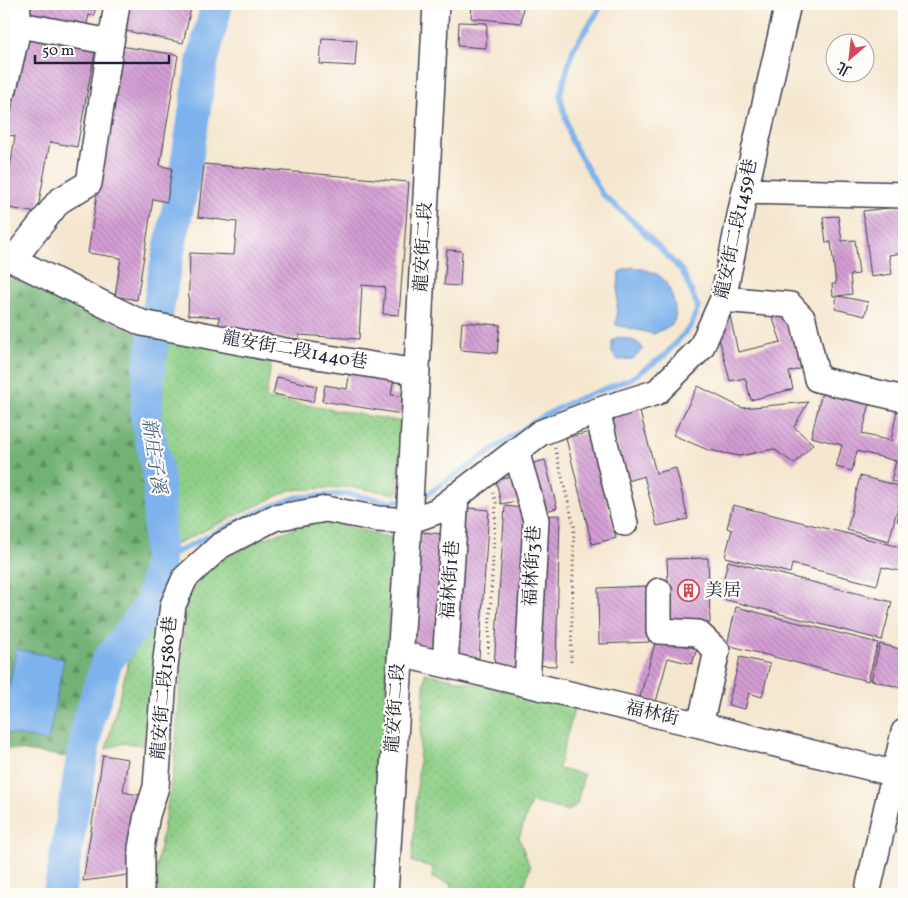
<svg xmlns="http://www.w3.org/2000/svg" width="908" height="898" font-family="Vollkorn,'Noto Serif TC',serif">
<defs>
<pattern id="grass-dots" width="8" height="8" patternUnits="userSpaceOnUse" patternTransform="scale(1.25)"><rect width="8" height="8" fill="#8ecf87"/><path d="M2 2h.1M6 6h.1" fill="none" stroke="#7ab175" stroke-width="1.8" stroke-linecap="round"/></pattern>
<pattern id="forest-firs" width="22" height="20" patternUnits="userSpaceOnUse" patternTransform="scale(1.25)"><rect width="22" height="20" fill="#72b274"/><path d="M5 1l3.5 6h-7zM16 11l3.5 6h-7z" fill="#5d9060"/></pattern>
<pattern id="building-back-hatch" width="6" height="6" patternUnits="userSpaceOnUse" patternTransform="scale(1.25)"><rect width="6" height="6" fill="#d49ed4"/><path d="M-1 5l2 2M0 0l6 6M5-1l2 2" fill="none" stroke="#ac80ad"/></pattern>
</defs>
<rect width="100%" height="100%" fill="#fdfcf7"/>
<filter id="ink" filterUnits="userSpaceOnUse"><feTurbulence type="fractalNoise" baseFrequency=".02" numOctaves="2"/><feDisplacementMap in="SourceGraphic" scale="10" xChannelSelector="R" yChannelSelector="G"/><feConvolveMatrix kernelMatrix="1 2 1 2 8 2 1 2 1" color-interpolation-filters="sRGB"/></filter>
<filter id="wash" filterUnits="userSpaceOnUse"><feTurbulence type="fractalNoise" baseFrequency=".0096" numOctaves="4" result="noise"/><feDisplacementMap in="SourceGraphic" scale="20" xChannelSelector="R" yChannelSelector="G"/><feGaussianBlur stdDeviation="1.12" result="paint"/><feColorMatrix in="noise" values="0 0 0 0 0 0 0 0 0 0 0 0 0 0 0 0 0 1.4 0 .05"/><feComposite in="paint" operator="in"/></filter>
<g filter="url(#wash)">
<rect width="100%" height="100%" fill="#f5e7cf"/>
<!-- grass -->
<path fill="url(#grass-dots)" stroke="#587861" d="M167 340 272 358 266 398 403 422 397 494 352 487 290 490 172 546 174 478 156 411Z
M322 520 392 538 377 894H158L155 875 174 767 186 605 205 570 262 539Z
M164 599 151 746 124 743 106 749 128 663Z
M425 673 575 706 558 769 584 774 577 804 569 811 531 802 519 838 530 867 522 894H451L452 884 432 878 433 867 412 862Z"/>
<!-- forest -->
<path fill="url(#forest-firs)" stroke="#4a6a58" d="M4 277 29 284 146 337 133 415 150 484 148 561 139 597 96 661 77 723 74 758 4 748V498L11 475 4 467Z"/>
<!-- water -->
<path fill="#7eb2ec" stroke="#506a94" d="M631 267C641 269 652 270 661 277 670 284 681 315 672 324 667 328 659 331 654 334L616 325 619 272Z
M618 337C627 339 639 340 643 349L633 359 618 360 612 353V341Z
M16 649 64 659 48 741 4 733V712Z"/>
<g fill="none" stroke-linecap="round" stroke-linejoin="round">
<!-- stream -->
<path stroke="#7eb2ec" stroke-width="5.5" d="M4 116 9 94
M416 499 422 498 532 423 570 402 630 379 664 356 691 326 698 307 683 272 637 225 602 194 571 140 560 95 573 49 603 4
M159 561 255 513 297 497 349 494 390 502 404 500"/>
<!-- river -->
<path stroke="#7eb2ec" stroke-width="32" d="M59 894 89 718 107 661 151 605 159 561V479L146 416 149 367 163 279 184 179 202 63 217 4"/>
</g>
<g id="blocks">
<!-- building -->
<path fill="url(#building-back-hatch)" d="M30 4H96L94 16 89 15 85 31 27 19Z
M128 4H192L183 43 122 30Z
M472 4H523L521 23 471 18Z
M459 22 487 23 486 48 458 46Z
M26 32 96 45 77 147 50 142 37 213 4 207 15 136 7 135Z
M322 38 357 40 355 66 320 64Z
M120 46 178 55 160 166 172 168 167 202 153 199 137 300 115 296 121 258 88 253Z
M204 164 409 182 399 315 383 314 385 287 362 285 359 339 299 335V339L219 332V317L188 315 190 253 234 255 237 222 198 217Z
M904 206V253L889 255 892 274 871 277 863 211Z
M838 216 842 241 855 240 859 274 850 275 852 294 838 296 868 302 865 316 835 309 837 296H833L832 284H836L831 242 826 243 823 217Z
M447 250 462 251 460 286 444 285Z
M771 313 796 319 806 367 789 372 793 389 751 400 745 378 730 381 718 334 717 319 730 316 738 352 781 342Z
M462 322 500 325 497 353 460 350Z
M350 370 394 378 391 395 405 397 402 414 322 401 325 385 347 389Z
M277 377 317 386 313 402 273 394Z
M698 386 742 408 808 402 794 427 813 444 794 464 774 449 740 456 708 450 673 435Z
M823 388 871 399 862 434 891 441 898 405 904 407V427L900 444 904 445V484L891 481 896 461 857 451 852 471 836 467 842 445 811 437Z
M639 408 656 473 676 468 688 519 657 526 644 476 627 481 609 416Z
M590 432 616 538 592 544 566 438Z
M545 460 557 508 535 514 523 466Z
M517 476 522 500 501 504 496 480Z
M860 476 903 487 889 541 847 530Z
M904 494V523L897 521Z
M733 505 904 548V572L882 567 877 585 792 564 790 573 725 557 732 530 727 528Z
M505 506 530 509 524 669 494 667Z
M458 507 489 510 479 658 448 656Z
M560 515 556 666 531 665 538 516Z
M421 532 452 535 442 654 412 652Z
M708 558 710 623 670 624 667 559Z
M728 561 892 602 882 640 719 598Z
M648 586 649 642 599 644 598 588Z
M736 607 878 643 868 681 727 645Z
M671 642 697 649 692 664 668 658 656 702 640 697 655 643Z
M880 644 904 650V679L902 688 871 680Z
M740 657 770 664 762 697 749 693 745 709 728 705Z
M103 755 128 759 123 792 144 796 137 820 128 875 83 881Z"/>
</g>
</g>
<g filter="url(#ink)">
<use href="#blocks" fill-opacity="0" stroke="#424051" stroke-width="1"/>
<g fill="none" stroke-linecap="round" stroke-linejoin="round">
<defs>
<path id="minor" d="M4 22 111 42
M4 89 19 25 17 4
M745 191 904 195
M4 259 13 260 142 323 291 352 417 372
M13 260 59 201 89 183 117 4
M723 299 790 305 803 319 817 379 904 399
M597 411 625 523
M516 451 536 520 527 684
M659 591V631L698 633 717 651 700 725
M400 654 700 725 904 776
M445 664 456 496
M141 894V848L147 815 156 787 165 666 173 605 185 578 220 546 274 518 326 509 378 519 409 521 437 511 540 433 597 411 657 392 701 348 723 299 745 191 788 4
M385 894 409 521 436 4
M867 894 904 732"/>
</defs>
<!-- minor casing -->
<use href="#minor" stroke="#424051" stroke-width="28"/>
<!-- path -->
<path stroke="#424051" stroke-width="3" stroke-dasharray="1 4" stroke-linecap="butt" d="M555 448 574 526 571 662
M488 653 496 503 493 493"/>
<!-- minor -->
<use href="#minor" stroke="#fff" stroke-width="25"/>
</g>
</g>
<!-- icons -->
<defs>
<symbol id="building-ring" viewBox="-11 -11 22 22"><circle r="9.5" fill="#fdfcf7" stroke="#d1495b" stroke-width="1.5"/><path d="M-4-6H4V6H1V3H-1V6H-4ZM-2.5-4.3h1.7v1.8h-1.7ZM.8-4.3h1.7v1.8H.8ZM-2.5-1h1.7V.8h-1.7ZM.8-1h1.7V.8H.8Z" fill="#d1495b"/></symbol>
</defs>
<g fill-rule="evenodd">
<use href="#building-ring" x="676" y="578" width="25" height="25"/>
</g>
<g text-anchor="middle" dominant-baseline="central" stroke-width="4.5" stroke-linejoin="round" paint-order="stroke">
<!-- street labels -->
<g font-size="18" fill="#22223b" stroke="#fdfcf7">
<text transform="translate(737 229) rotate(-78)">龍安街二段1459巷</text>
<text transform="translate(424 247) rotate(-87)">龍安街二段</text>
<text transform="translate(295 351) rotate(10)">龍安街二段1440巷</text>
<text transform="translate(533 566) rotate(-87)">福林街3巷</text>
<text transform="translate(451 580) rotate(-86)">福林街1巷</text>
<text transform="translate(165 688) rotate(-85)">龍安街二段1580巷</text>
<text transform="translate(396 708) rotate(-86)">龍安街二段</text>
<text transform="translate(652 714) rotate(13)">福林街</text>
</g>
<!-- poi labels -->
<g font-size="18" fill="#22223b" stroke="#fdfcf7" text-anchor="start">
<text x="705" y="591">美居</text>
</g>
<!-- water labels -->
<g font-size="19" font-style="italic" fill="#475c82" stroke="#fdfcf7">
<text transform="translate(153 456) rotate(82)">新庄子溪</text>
</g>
</g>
<!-- margin -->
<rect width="908" height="898" fill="none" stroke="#fdfcf7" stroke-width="20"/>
<!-- north arrow -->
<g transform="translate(850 58) rotate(208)"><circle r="24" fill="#fdfcf7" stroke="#a5a5ac"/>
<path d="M0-4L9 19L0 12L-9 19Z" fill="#d1495b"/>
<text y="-8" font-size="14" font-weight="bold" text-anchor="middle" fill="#22223b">北</text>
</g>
<!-- scale -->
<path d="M35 55v8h134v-8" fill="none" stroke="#22223b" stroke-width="2.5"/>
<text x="42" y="55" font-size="15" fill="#22223b" stroke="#fdfcf7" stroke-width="4" paint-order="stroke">50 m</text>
</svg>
